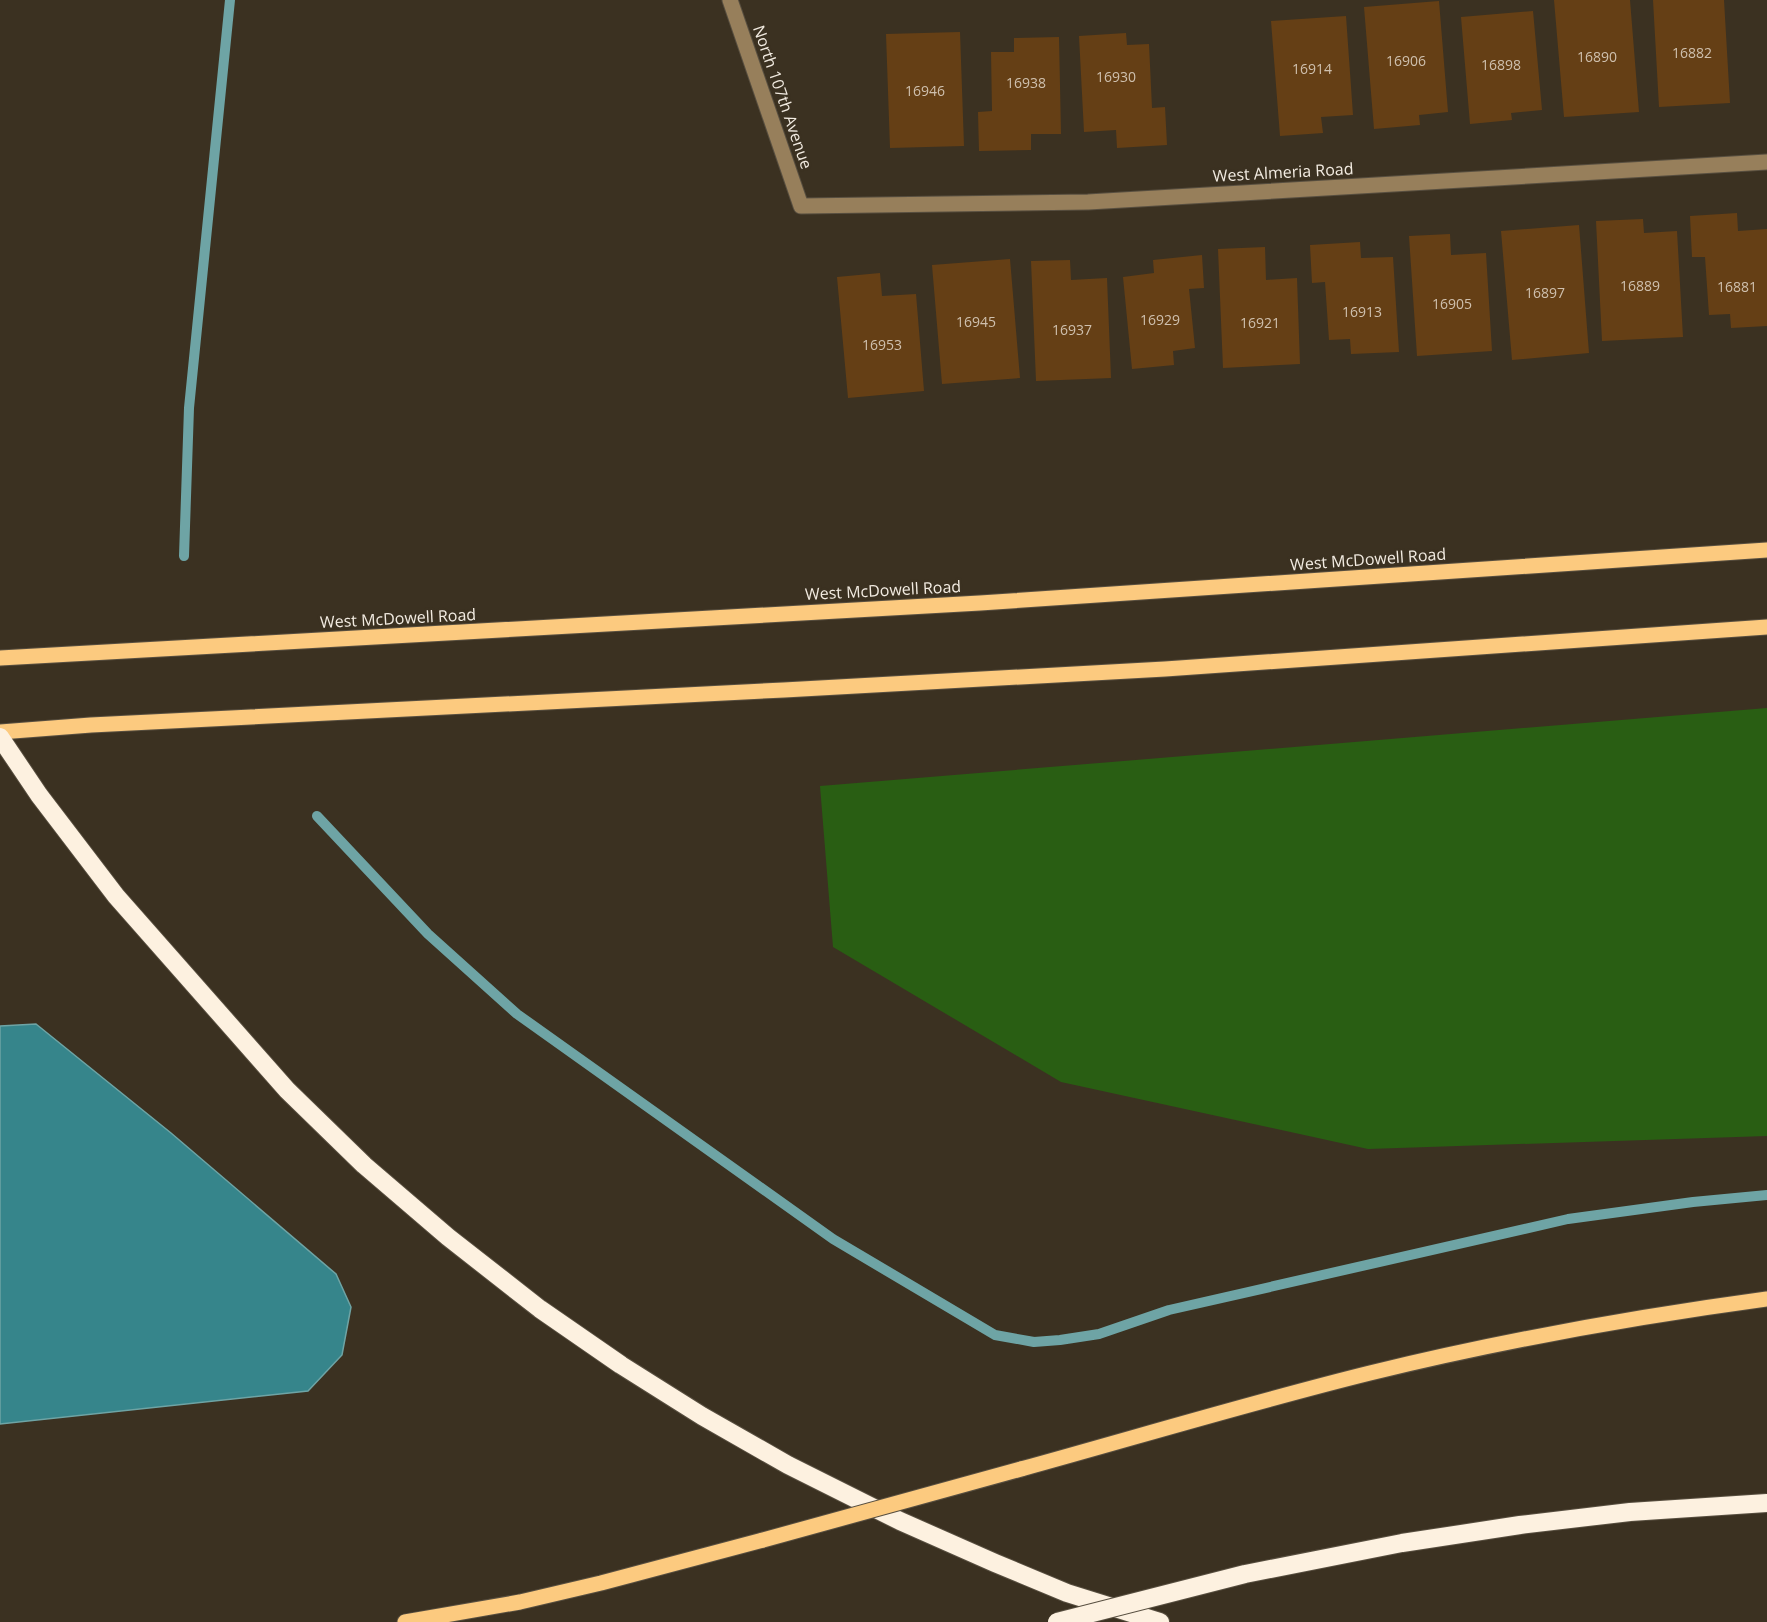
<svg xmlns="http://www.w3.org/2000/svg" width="1767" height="1622" font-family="'Open Sans',sans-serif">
<rect width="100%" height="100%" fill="#3b3121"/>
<!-- green -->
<path fill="#295e13" d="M1767 708V1136L1368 1149 1061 1082 833 947 820 786Z"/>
<!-- water -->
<path fill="#36858b" stroke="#6ea4a5" stroke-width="1.5" d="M36 1024 171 1133 336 1274 351 1307 342 1355 308 1391 0 1424V1026Z"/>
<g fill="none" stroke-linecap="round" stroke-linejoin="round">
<!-- stream -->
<path stroke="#6ea4a5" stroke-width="10" d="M184 556 189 408 230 0
M317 816 428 934 517 1014 833 1239 995 1335 1034 1342 1060 1340 1099 1334 1169 1310 1568 1219 1693 1202 1767 1195"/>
</g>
<!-- building -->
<path fill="#653f15" d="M1554 0H1630L1639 112 1564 117Z
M1653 0H1724L1730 103 1659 107Z
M1439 1 1448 112 1419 115 1420 125 1374 129 1364 7Z
M1533 11 1542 110 1511 113 1512 120 1470 124 1461 17Z
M1346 16 1353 115 1321 117 1323 133 1280 136 1271 21Z
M960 32 964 146 890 148 886 34Z
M1126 33 1127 45 1149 44 1152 108 1165 107 1167 145 1117 148 1116 130 1084 132 1079 36Z
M1059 37 1061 134H1031V150L979 151 978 112 992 111 991 52H1014V38Z
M1737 213 1738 231 1767 229V326L1731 328 1730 314 1709 315 1705 257H1692L1690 216Z
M1643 219 1644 233 1677 231 1683 337 1602 341 1596 221Z
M1579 225 1589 353 1512 360 1501 231Z
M1450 234 1451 255 1486 253 1492 351 1417 356 1409 236Z
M1360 242 1361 258 1393 257 1399 352 1351 354 1350 339 1329 340 1325 282 1312 283 1310 245Z
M1265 247 1266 280 1297 278 1300 364 1223 368 1218 249Z
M1202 255 1204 288 1189 289 1195 348 1173 351 1174 365 1132 369 1123 277 1154 273 1153 260Z
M1010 259 1020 378 942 384 932 265Z
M1070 260 1071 280 1107 278 1111 378 1036 381 1031 261Z
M880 273 882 296 916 294 924 391 848 398 837 277Z"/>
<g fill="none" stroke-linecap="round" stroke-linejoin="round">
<defs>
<path id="minor" d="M730 0 801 206 1088 202 1767 162"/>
<path id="major" d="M0 658 980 603 1767 550
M0 732 91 725 784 690 1165 669 1767 627
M1021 1469C1137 1437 1253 1402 1370 1373 1501 1341 1634 1317 1767 1299
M405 1622 520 1602 601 1583 763 1540"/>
<path id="highway" d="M0 737 39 795 116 896 287 1090 364 1165 448 1237 540 1309 621 1365 702 1416 788 1465 900 1521 995 1563 1067 1593 1160 1622"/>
</defs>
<!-- minor casing -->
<use href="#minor" stroke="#584f40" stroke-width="17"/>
<!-- major casing -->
<use href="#major" stroke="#584f40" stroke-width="17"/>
<!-- highway casing -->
<use href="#highway" stroke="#584f40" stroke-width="20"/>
<!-- minor -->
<use href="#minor" stroke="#977f5b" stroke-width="15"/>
<!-- major -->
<use href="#major" stroke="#fcca7f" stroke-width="15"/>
<!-- highway -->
<use href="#highway" stroke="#fdf1e0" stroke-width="18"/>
<defs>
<path id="major-bridge" d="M763 1540 1021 1469"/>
<path id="highway-bridge" d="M1057 1622 1245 1574 1402 1543 1520 1525 1630 1512 1767 1503"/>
</defs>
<!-- major-bridge casing -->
<use href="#major-bridge" stroke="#584f40" stroke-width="17" stroke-linecap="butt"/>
<!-- highway-bridge casing -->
<use href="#highway-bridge" stroke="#584f40" stroke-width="20" stroke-linecap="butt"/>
<!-- major-bridge -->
<use href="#major-bridge" stroke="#fcca7f" stroke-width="15"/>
<!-- highway-bridge -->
<use href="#highway-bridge" stroke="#fdf1e0" stroke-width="18"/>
</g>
<g text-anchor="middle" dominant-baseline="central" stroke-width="5" stroke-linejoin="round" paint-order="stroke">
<!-- number labels -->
<g font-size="14" fill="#cfc0ae">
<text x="1692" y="52">16882</text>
<text x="1597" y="56">16890</text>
<text x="1406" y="60">16906</text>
<text x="1501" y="64">16898</text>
<text x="1312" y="68">16914</text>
<text x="1116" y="76">16930</text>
<text x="1026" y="82">16938</text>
<text x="925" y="90">16946</text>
<text x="1640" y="285">16889</text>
<text x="1737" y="286">16881</text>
<text x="1545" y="292">16897</text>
<text x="1452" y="303">16905</text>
<text x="1362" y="311">16913</text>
<text x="1160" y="319">16929</text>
<text x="976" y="321">16945</text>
<text x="1260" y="322">16921</text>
<text x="1072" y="329">16937</text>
<text x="882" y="344">16953</text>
</g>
<!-- street labels -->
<g font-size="16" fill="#f2ebe1" stroke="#3b3121">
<text transform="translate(783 97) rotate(71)">North 107th Avenue</text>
<text transform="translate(1283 172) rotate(-3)">West Almeria Road</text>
<text transform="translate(1368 559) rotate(-4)">West McDowell Road</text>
<text transform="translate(883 590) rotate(-3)">West McDowell Road</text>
<text transform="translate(398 618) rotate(-3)">West McDowell Road</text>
</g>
</g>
</svg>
